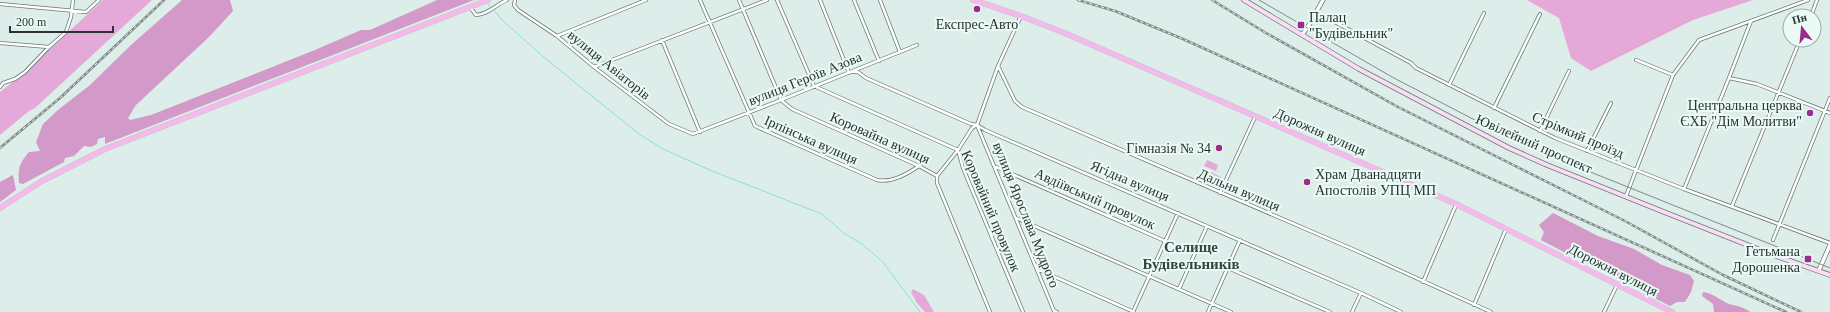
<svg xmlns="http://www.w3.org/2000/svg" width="1830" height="312" font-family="Georgia,serif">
<rect width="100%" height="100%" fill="#ddede9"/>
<!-- green -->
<path fill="#e4a9d8" d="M103 0H152L35 108 29 111 0 135V92L23 74Z
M1527 0H1753L1693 20 1591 71 1571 58 1559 18Z
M1207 160 1218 165 1216 171 1204 166Z
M1202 168 1221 177 1217 186 1198 177Z
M913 289 924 295 934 312H925L917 303 911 292Z"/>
<!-- forest -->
<path fill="#d399c8" d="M182 0H230L233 11 209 37 136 105 128 118 130 120 151 115 315 50 361 30H370L437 0H474L105 144V137L98 139 97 144 91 147 84 146 74 156 65 158 64 162 23 184 19 183C18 168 19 164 29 152L40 151 36 142 43 124 58 110 90 85 131 45Z
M13 175 16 190 0 202V182Z
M1553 213 1598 236 1634 249 1662 265 1690 275 1694 281 1691 292 1685 302H1677L1670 306 1584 262 1576 254 1564 252 1541 240 1544 232 1539 225Z
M1703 292C1713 293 1720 300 1729 304 1737 306 1744 307 1750 312H1714L1713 304 1702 296Z"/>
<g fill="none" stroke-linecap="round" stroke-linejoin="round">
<!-- stream -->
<path stroke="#87e3d1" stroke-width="1" d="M488 4 490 7
M494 10 502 20 546 59 639 134 663 149 712 171 822 214 845 234 862 244 883 262 920 312"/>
<defs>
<path id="minor" d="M515 0 514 5 518 10 557 36 594 67 669 124 693 134 781 100 917 45
M700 0 755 126 877 180C892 183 907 174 919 166
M739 0 781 100 792 109 919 166 937 176V183L990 312
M777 0 814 86 958 150 963 168 1023 312
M820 0 849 73
M854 0 879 61
M880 0 900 52
M0 4 86 12 99 0
M470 7 476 15C489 14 495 5 507 0
M1811 16 1817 0
M1331 20 1411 63 1416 68 1555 138 1684 189 1830 243
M557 36 646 0
M662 40 700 132
M0 43 49 47
M998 66 1015 101 1022 107 1357 251 1491 312
M594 67 767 0
M852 72H858L866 78 971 124 977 125 985 130 1361 293 1401 312
M1673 75 1699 40 1808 0
M1729 78 1757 84 1830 113
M1449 85 1484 13
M0 87 3 83 15 79 25 72 49 47 66 32 71 17 73 0
M1494 108 1540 14
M977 125 1054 311 1057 312
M1540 131 1569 71
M1587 151 1611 103
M996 167 1165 241
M937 176 958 150 972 128 977 125 998 66 1021 16
M1684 189 1729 78 1751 21
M1220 193 1255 117
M1626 196 1673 75 1636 60
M1732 206 1800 40
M1016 218 1231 312
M1773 240 1830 98
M1228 268 1330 312
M1037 269 1134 312
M1423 282 1456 205
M1179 289 1207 226
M1474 305 1506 229
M1133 312 1178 213
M1208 312 1240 240
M1352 312 1361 293
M1604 312 1617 285"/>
<path id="tertiary" d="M1302 35 1309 25 1323 0
M1819 270 1830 245"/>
<path id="secondary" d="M1244 0 1359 69 1509 148 1547 165 1664 212 1768 253 1830 275"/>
<path id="primary" d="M973 0 1021 16 1067 34 1456 204 1672 312
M0 208 42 181 105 149 488 0"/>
</defs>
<!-- minor casing -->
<use href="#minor" stroke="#6a7975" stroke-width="4"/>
<!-- tertiary casing -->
<use href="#tertiary" stroke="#6a7975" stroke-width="5"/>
<!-- secondary casing -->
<use href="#secondary" stroke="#6a7975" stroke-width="5.5"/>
<!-- primary casing -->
<use href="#primary" stroke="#c8cac9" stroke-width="6"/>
<!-- minor -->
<use href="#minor" stroke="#fff" stroke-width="2.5"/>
<!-- tertiary -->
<use href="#tertiary" stroke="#fff" stroke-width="3.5"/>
<!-- secondary -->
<use href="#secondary" stroke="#fbdcf6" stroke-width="4"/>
<!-- primary -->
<use href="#primary" stroke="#f7b8ed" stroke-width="4.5"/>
<!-- tram -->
<path stroke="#828c8a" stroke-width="1" d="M1259 0 1392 77 1523 145 1830 268"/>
<defs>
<path id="rail" d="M1078 0 1115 11 1183 39 1786 312
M1212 0 1266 33 1398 107 1625 221 1723 275 1801 312
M0 148 60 98 164 0"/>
</defs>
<!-- rail casing -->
<use href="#rail" stroke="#828c8a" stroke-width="2.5"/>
<!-- rail -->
<use href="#rail" stroke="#eafaf6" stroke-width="1" stroke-dasharray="3" stroke-linecap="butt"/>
</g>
<!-- markers -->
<g fill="#9a2c8c" stroke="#eafaf6" stroke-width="1.5">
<circle cx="977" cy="9" r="4"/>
<rect x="1297" y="21" width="8" height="8" rx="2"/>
<circle cx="1810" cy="113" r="4"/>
<circle cx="1219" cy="148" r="4"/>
<circle cx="1307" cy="182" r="4"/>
<rect x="1804" y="255" width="8" height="8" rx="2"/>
</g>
<g text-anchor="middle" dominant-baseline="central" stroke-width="4" stroke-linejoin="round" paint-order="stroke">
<!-- poi labels -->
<g font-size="14" fill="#2c3231" stroke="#eafaf6" text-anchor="end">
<text x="1309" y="17" text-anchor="start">Палац<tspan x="1309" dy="16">"Будівельник"</tspan></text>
<text x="977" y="24" text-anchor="middle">Експрес-Авто</text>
<text x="1802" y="105">Центральна церква<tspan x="1802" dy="16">ЄХБ "Дім Молитви"</tspan></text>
<text x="1211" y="148">Гімназія № 34</text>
<text x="1315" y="174" text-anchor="start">Храм Дванадцяти<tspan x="1315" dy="16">Апостолів УПЦ МП</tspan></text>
<text x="1800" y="251">Гетьмана<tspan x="1800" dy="16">Дорошенка</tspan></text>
</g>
<!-- street labels -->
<g font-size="14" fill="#2c3231" stroke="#eafaf6">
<text transform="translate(609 65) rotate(39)">вулиця Авіаторів</text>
<text transform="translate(805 79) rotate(-22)">вулиця Героїв Азова</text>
<text transform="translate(1320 132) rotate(24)">Дорожня вулиця</text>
<text transform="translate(1578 135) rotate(23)">Стрімкий проїзд</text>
<text transform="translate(880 138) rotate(24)">Коровайна вулиця</text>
<text transform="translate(811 140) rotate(24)">Ірпінська вулиця</text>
<text transform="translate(1534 144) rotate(24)">Ювілейний проспект</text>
<text transform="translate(1130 181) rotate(23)">Ягідна вулиця</text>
<text transform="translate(1239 190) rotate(23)">Дальня вулиця</text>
<text transform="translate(1095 199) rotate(24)">Авдіївський провулок</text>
<text transform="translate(991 211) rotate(67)">Коровайний провулок</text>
<text transform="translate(1026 215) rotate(68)">вулиця Ярослава Мудрого</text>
<text transform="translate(1613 270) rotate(27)">Дорожня вулиця</text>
</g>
<!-- neighbourhood labels -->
<g font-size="15" font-weight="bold" fill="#374441" stroke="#eafaf6">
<text x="1191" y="247">Селище<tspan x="1191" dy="17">Будівельників</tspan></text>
</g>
</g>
<!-- north arrow -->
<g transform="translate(1802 28) rotate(344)"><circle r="19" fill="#eafaf6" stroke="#9eaaa7"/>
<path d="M0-3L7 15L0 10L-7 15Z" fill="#9a2c8c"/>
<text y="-6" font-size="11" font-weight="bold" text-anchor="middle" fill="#2c3231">Пн</text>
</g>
<!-- scale -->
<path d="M10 26v6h103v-6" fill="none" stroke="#2c3231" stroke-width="2"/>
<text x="16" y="26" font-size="12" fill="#2c3231" stroke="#eafaf6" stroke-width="3" paint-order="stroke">200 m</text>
</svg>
